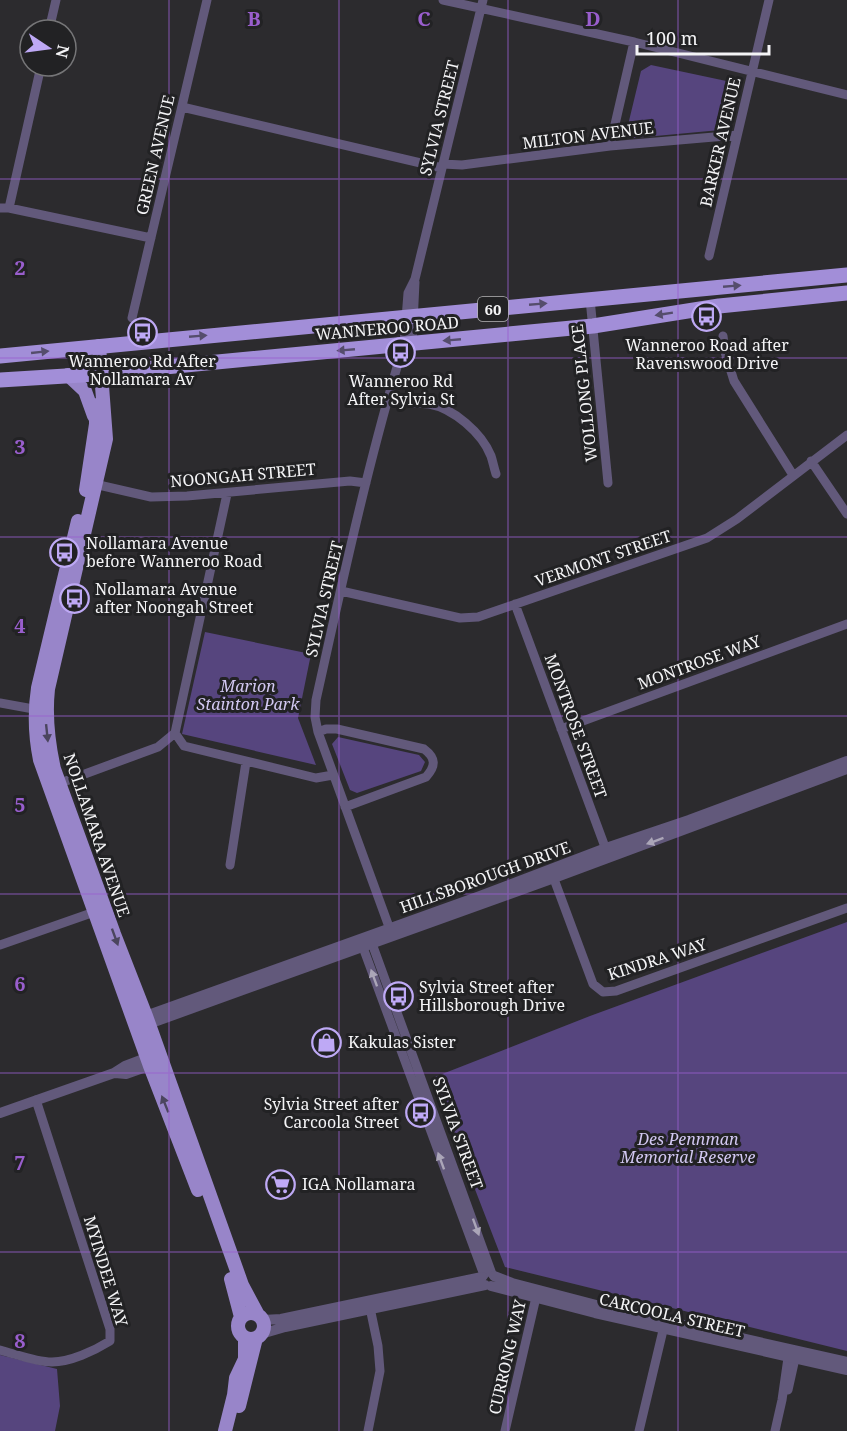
<svg xmlns="http://www.w3.org/2000/svg" width="847" height="1431" font-family="'Noto Serif',serif">
<rect width="100%" height="100%" fill="#2c2b2e"/>
<!-- green -->
<path fill="#56457e" d="M651 65 731 82 735 89 728 124 720 130 634 138 628 125 641 71Z
M205 632 311 654 298 718 316 765 182 734Z
M338 737 419 755 425 762 421 771 357 793 350 790 332 744Z
M847 922V1351L505 1267 432 1078 590 1016Z
M0 1355 57 1369 60 1406 55 1431H0Z"/>
<g fill="none" stroke-linecap="round" stroke-linejoin="round">
<!-- minor -->
<path stroke="#62597b" stroke-width="9" d="M443 0 634 42 847 95
M49 30 56 0
M182 107 442 168
M610 146 634 42
M443 164 462 165 610 146 737 135
M0 208H9L151 238
M9 208 41 66
M709 256 769 0
M590 299 608 483
M132 318 207 0
M723 336 725 352 734 381 793 475
M404 344 408 293 415 279 483 0
M412 344 415 282
M387 399C405 405 413 402 429 404 453 408 482 433 491 456 493 462 494 468 496 474
M811 461 847 514
M90 483 151 497 187 496 350 481 366 483
M341 591 460 618 478 617 707 538 737 519 847 435
M515 604 608 855
M0 703 39 710
M561 729 847 624
M318 732 326 729H337L424 749C436 758 436 766 426 777L345 807
M175 733 227 494
M55 785 158 747 175 733 184 746 316 778 333 775
M230 865 246 762
M551 871 593 984 603 992 616 991 847 908
M392 935 318 732 315 717 316 700C341 588 365 476 397 367
M370 938 492 1274
M361 942 484 1275
M0 945 100 910
M0 1350C16 1354 35 1362 52 1362 70 1362 94 1351 110 1341V1329L36 1100
M788 1390 796 1354
M368 1431 380 1371 378 1346 369 1303
M505 1431 537 1293
M639 1431 665 1322
M775 1431 782 1400 789 1351"/>
<!-- tertiary -->
<path stroke="#62597b" stroke-width="10" d="M140 1018 480 896 606 848 689 820 847 761
M143 1026 554 878 847 769
M115 1073 126 1074 157 1063
M0 1113 114 1073 125 1066 154 1055
M494 1276 512 1283 604 1307 847 1362
M491 1286 595 1313 847 1370
M263 1320 281 1319 482 1277
M261 1334 285 1327 485 1285"/>
<!-- primary -->
<path stroke="#9885c9" stroke-width="14" d="M99 346 106 439 48 689C45 717 48 742 54 769L114 934 146 1016 242 1285 258 1315
M68 375 85 391 94 416
M86 490 96 424V405
M78 521 38 688C34 714 35 735 40 760L150 1066 198 1190
M231 1279 241 1317
M238 1326a13 13 0 1 1 26 0a13 13 0 1 1-26 0Z
M239 1406 256 1338
M225 1431 234 1395 236 1378 245 1359V1338"/>
<!-- trunk -->
<path stroke="#a28ed8" stroke-width="15" d="M0 356 847 275
M0 380 82 375 593 326 719 306 847 293"/>
</g>
<!-- one-way arrows -->
<defs><path id="oneway-solid" d="M-6-.8H1V-3.2L6.5 0L1 3.2V.8H-6Z" transform="scale(1.5)"/></defs>
<g fill="#554d6c">
<use href="#oneway-solid" transform="translate(732 286) rotate(-5)"/>
<use href="#oneway-solid" transform="translate(538 304) rotate(-5)"/>
<use href="#oneway-solid" transform="translate(664 314) rotate(171)"/>
<use href="#oneway-solid" transform="translate(198 336) rotate(-5)"/>
<use href="#oneway-solid" transform="translate(452 340) rotate(175)"/>
<use href="#oneway-solid" transform="translate(346 350) rotate(175)"/>
<use href="#oneway-solid" transform="translate(40 352) rotate(-6)"/>
</g>
<g fill="#4b455e">
<use href="#oneway-solid" transform="translate(47 733) rotate(84)"/>
<use href="#oneway-solid" transform="translate(115 937) rotate(70)"/>
<use href="#oneway-solid" transform="translate(165 1104) rotate(-112)"/>
</g>
<g fill="#aba6b8">
<use href="#oneway-solid" transform="translate(655 841) rotate(160)"/>
<use href="#oneway-solid" transform="translate(374 978) rotate(-110)"/>
<use href="#oneway-solid" transform="translate(441 1161) rotate(-110)"/>
<use href="#oneway-solid" transform="translate(476 1227) rotate(70)"/>
</g>
<!-- grid -->
<path fill="none" stroke="#995ecd" stroke-width="1.5" stroke-opacity="0.55" d="M169 0V1431M339 0V1431M508 0V1431M678 0V1431M0 179H847M0 358H847M0 537H847M0 716H847M0 894H847M0 1073H847M0 1252H847"/>
<!-- icons -->
<defs>
<symbol id="bus-ring" viewBox="-11 -11 22 22"><circle r="9.5" fill="#222224" stroke="#bea9f5" stroke-width="1.5"/><path d="M-5-6H5V4H4V6H2V4H-2V6H-4V4H-5ZM-3.5-4V0h7V-4ZM-3.5 1.2v1.5H-2V1.2ZM2 1.2v1.5H3.5V1.2Z" fill="#bea9f5"/></symbol>
<symbol id="shop-ring" viewBox="-11 -11 22 22"><circle r="9.5" fill="#222224" stroke="#bea9f5" stroke-width="1.5"/><path d="M-5-2.5h2.3a2.7 3.5 0 0 1 5.4 0H5L5.5 6h-11ZM-1.5-2.5h3a1.5 2.3 0 0 0-3 0Z" fill="#bea9f5"/></symbol>
<symbol id="supermarket-ring" viewBox="-11 -11 22 22"><circle r="9.5" fill="#222224" stroke="#bea9f5" stroke-width="1.5"/><path d="M-6-5.5h2.5l.6 2H6L4.5 2H-2.5L-4.4-4H-6ZM-1.5 3.2a1.3 1.3 0 1 0 .1 0ZM3 3.2a1.3 1.3 0 1 0 .1 0Z" fill="#bea9f5"/></symbol>
</defs>
<g fill-rule="evenodd">
<use href="#bus-ring" x="690" y="300" width="33" height="33"/>
<use href="#bus-ring" x="126" y="316" width="33" height="33"/>
<use href="#bus-ring" x="384" y="336" width="33" height="33"/>
<use href="#bus-ring" x="48" y="536" width="33" height="33"/>
<use href="#bus-ring" x="58" y="582" width="33" height="33"/>
<use href="#bus-ring" x="382" y="980" width="33" height="33"/>
<use href="#shop-ring" x="310" y="1026" width="33" height="33"/>
<use href="#bus-ring" x="404" y="1096" width="33" height="33"/>
<use href="#supermarket-ring" x="264" y="1168" width="33" height="33"/>
</g>
<g text-anchor="middle" dominant-baseline="central" stroke-width="6" stroke-linejoin="round" paint-order="stroke">
<!-- shield labels -->
<rect fill="#222224" stroke="#b5b5b7" stroke-width="1.5" x="478" y="297" width="30" height="24" rx="4.5"/>
<g font-size="15" font-weight="bold" fill="#f4f4f6">
<text x="493" y="309">60</text>
</g>
<!-- street labels -->
<g font-size="16" fill="#f4f4f6" stroke="#222224">
<text transform="translate(439 118) rotate(-76)">SYLVIA STREET</text>
<text transform="translate(588 135) rotate(-7)">MILTON AVENUE</text>
<text transform="translate(720 142) rotate(-77)">BARKER AVENUE</text>
<text transform="translate(155 155) rotate(-77)">GREEN AVENUE</text>
<text transform="translate(387 328) rotate(-5)">WANNEROO ROAD</text>
<text transform="translate(584 393) rotate(-96)">WOLLONG PLACE</text>
<text transform="translate(243 475) rotate(-5)">NOONGAH STREET</text>
<text transform="translate(603 558) rotate(-19)">VERMONT STREET</text>
<text transform="translate(324 599) rotate(-77)">SYLVIA STREET</text>
<text transform="translate(699 662) rotate(-20)">MONTROSE WAY</text>
<text transform="translate(576 726) rotate(70)">MONTROSE STREET</text>
<text transform="translate(97 835) rotate(71)">NOLLAMARA AVENUE</text>
<text transform="translate(485 877) rotate(-20)">HILLSBOROUGH DRIVE</text>
<text transform="translate(657 959) rotate(-18)">KINDRA WAY</text>
<text transform="translate(458 1133) rotate(70)">SYLVIA STREET</text>
<text transform="translate(106 1271) rotate(73)">MYINDEE WAY</text>
<text transform="translate(672 1315) rotate(13)">CARCOOLA STREET</text>
<text transform="translate(507 1357) rotate(-77)">CURRONG WAY</text>
</g>
<!-- poi labels -->
<g font-size="16" fill="#f4f4f6" stroke="#222224" text-anchor="start">
<text x="707" y="345" text-anchor="middle">Wanneroo Road after<tspan x="707" dy="18">Ravenswood Drive</tspan></text>
<text x="142" y="361" text-anchor="middle">Wanneroo Rd After<tspan x="142" dy="18">Nollamara Av</tspan></text>
<text x="401" y="381" text-anchor="middle">Wanneroo Rd<tspan x="401" dy="18">After Sylvia St</tspan></text>
<text x="86" y="543">Nollamara Avenue<tspan x="86" dy="18">before Wanneroo Road</tspan></text>
<text x="95" y="589">Nollamara Avenue<tspan x="95" dy="18">after Noongah Street</tspan></text>
<text x="419" y="987">Sylvia Street after<tspan x="419" dy="18">Hillsborough Drive</tspan></text>
<text x="348" y="1042">Kakulas Sister</text>
<text x="399" y="1104" text-anchor="end">Sylvia Street after<tspan x="399" dy="18">Carcoola Street</tspan></text>
<text x="302" y="1184">IGA Nollamara</text>
</g>
<!-- park labels -->
<g font-size="16" font-style="italic" fill="#d2c8f2" stroke="#222224">
<text x="248" y="686">Marion<tspan x="248" dy="18">Stainton Park</tspan></text>
<text x="688" y="1139">Des Pennman<tspan x="688" dy="18">Memorial Reserve</tspan></text>
</g>
</g>
<g font-size="20" text-anchor="middle" font-weight="bold" fill="#995ecd" stroke="#222224" stroke-width="6" stroke-linejoin="round" paint-order="stroke">
<text x="254" y="26">B</text>
<text x="424" y="26">C</text>
<text x="593" y="26">D</text>
<text x="20" y="275">2</text>
<text x="20" y="454">3</text>
<text x="20" y="633">4</text>
<text x="20" y="812">5</text>
<text x="20" y="991">6</text>
<text x="20" y="1170">7</text>
<text x="20" y="1348">8</text>
</g>
<!-- north arrow -->
<g transform="translate(48 48) rotate(103)"><circle r="28" fill="#222224" stroke="#767678" stroke-width="1.5"/>
<path d="M0-4.5L10 22L0 15L-10 22Z" fill="#bea9f5"/>
<text y="-9" font-size="16" font-weight="bold" text-anchor="middle" fill="#f4f4f6">N</text>
</g>
<!-- scale -->
<path d="M637 45v9h132v-9" fill="none" stroke="#f4f4f6" stroke-width="3"/>
<text x="646" y="45" font-size="18" fill="#f4f4f6" stroke="#222224" stroke-width="4.5" paint-order="stroke">100 m</text>
</svg>
